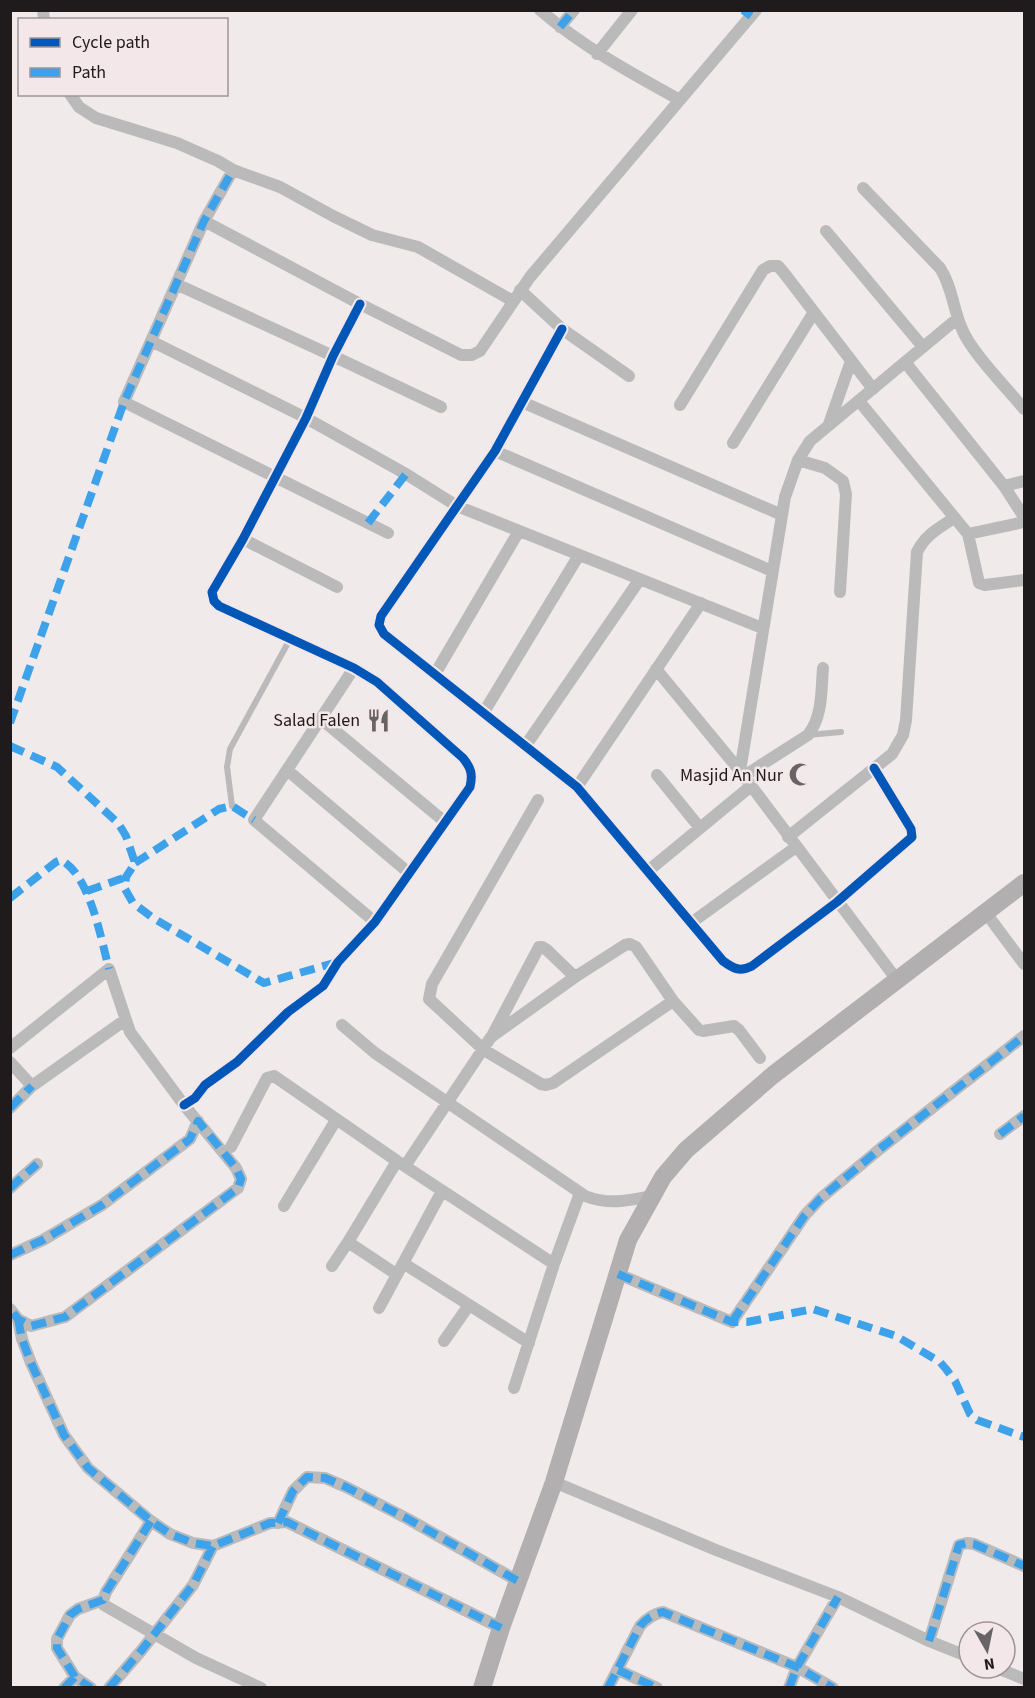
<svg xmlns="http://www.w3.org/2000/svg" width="1035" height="1698" font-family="'Source Sans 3',sans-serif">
<rect width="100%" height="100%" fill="#f1eaeb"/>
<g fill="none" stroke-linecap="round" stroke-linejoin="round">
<!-- lane -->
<path stroke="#bbbabb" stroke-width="6" d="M808 735 841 732
M232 806 227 767 230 749 290 639"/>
<!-- street -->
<path stroke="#bbbabb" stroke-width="12" d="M43 10 44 20
M540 10C583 47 631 73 680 100
M560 27 574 10
M597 54 632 10
M70 94 79 107 96 118 177 143 218 161 233 170 280 187 333 216 372 235 418 247 513 301
M233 170 204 221 124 402 388 533
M863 188 940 268C952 286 953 309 962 329 971 352 1007 388 1024 409
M204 221 360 304 461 355H472L480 351 530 277 756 10
M826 231 923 347
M176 284 333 356 441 407
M520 290 562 329 629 376
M562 329 495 451 381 616 379 625 384 634 577 787 723 961C734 969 740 972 752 966L837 902 912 837 911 829 874 768
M151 341 306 418 406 474 457 506 762 628
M905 362 1004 486 1024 517
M859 401 968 534 979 583 985 585 1024 580
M522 402 782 515
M680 405 763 270 770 266H778L784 273 873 389
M829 424 851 361
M733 443 814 312
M495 451 772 571
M798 460 825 468 843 481 846 494 840 592
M1004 486 1024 481
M968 534 1024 522
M243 539 337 587
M354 668 254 820 375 922
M656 669 740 771 897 980
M435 674 519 531
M484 712 579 555
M321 719 445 822
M526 745 640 579
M287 770 409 873
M740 771 785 497 798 460 810 441 958 318
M657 775 700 828
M744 776 808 735C823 716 821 691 823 668
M577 787 701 603
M538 800 432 984 429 999 484 1050 541 1084 546 1085 553 1083 673 1001
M788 837 892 754 903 735 906 720 917 552C925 535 939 528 954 518
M648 871 751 786
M986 913 1024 964
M691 923 796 847
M342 1025 375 1053 585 1196C608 1205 628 1201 651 1196
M492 1036 539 947H542L547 950 575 977
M10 1048 109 969 130 1032 184 1105 236 1168 241 1179 238 1188 65 1317 31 1326 18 1319 10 1309
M10 1062 32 1086 125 1020
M184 1105 195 1098 205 1085 237 1062 288 1012 323 986 338 962 375 922 470 787C473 774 471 768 463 758L377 682 354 668 219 606 214 601 212 592 243 539 306 418 333 356 360 304
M10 1108 32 1086
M1000 1134 1024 1116
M231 1147 267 1078 274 1076 397 1161 554 1264
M405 1166 491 1037 575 977 625 945 630 944 636 947 673 1001 699 1030 703 1031 734 1026 739 1030 760 1058
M10 1188 37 1164
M284 1206 336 1120
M348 1242 396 1274
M10 1255 43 1240 102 1205 190 1139 198 1121
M403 1263 529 1343
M332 1266 348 1242 397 1161
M618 1274 732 1322 805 1215 821 1198 881 1148 1024 1036
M379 1308 442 1191
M18 1319 22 1339 31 1363 64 1435 88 1468 151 1521 170 1534 193 1543 213 1546 270 1523 287 1522 501 1628
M444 1341 469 1305
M514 1388 554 1264 580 1193
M554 1482 716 1550 838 1597 929 1641 969 1657
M151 1521 106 1592 103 1600 104 1605 196 1658 261 1688
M278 1523 293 1491 307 1477 325 1478 346 1487 408 1519 518 1581
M929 1641 959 1545 967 1543 974 1544 1024 1566
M997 1668 1024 1679
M618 1670 657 1688
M75 1677 57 1648V1639L70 1615 78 1609 103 1600
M64 1688 75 1677 91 1688
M109 1688 141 1651 193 1585 213 1546
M608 1688 640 1626C647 1618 653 1614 663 1612L797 1667 833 1688
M789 1688 797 1667 838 1597"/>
<!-- secondary -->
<path stroke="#b2afb0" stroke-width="18" d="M482 1688 501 1628 554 1482 628 1240 663 1177 686 1150 773 1075 1024 883"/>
<!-- quiet -->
<path stroke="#3da2ea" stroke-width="8" stroke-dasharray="15 8" stroke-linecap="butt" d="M743 10 751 16
M560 27 574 10
M368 523 406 474
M10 723 124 402 204 221 233 170
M10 746 57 767 118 823 126 836 135 863 126 877 125 889 133 903 153 918 264 983 338 962
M135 863 219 809 232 806 254 820
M87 891 126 877
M10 898 56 862 61 860C90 875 101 939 109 969
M10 1108 32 1086
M1000 1134 1024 1116
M10 1188 37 1164
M10 1255 43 1240 102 1205 190 1139 198 1121 236 1168 241 1179 238 1188 65 1317 31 1326 18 1319 10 1309
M618 1274 732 1322H747L813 1309 896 1336 940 1362 946 1369 955 1381 970 1414 977 1420 1024 1437
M18 1319 22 1339 31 1363 64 1435 88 1468 151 1521 170 1534 193 1543 213 1546 270 1523 287 1522 501 1628
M732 1322 805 1215 821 1198 881 1148 1024 1036
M278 1523 293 1491 307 1477 325 1478 346 1487 408 1519 518 1581
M929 1641 959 1545 967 1543 974 1544 1024 1566
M618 1670 657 1688
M75 1677 57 1648V1639L70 1615 78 1609 103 1600 106 1592 151 1521
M64 1688 75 1677 91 1688
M109 1688 141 1651 193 1585 213 1546
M608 1688 640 1626C647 1618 653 1614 663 1612L797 1667 833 1688
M789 1688 797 1667 838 1597"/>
<defs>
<path id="cycleway" d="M562 329 495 451 381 616 379 625 384 634 577 787 723 961C734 969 740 972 752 966L837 902 912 837 911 829 874 768
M184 1105 195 1098 205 1085 237 1062 288 1012 323 986 338 962 375 922 470 787C473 774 471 768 463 758L377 682 354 668 219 606 214 601 212 592 243 539 306 418 333 356 360 304"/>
</defs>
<!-- cycleway casing -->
<use href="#cycleway" stroke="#f4e7e9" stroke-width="13"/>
<!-- cycleway -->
<use href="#cycleway" stroke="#0057b8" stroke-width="9"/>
</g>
<!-- icons -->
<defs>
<symbol id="restaurant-bare" viewBox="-9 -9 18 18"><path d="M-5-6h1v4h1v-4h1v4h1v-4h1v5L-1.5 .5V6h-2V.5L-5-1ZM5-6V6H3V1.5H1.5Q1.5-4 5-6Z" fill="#686364" stroke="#f4e7e9" stroke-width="2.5" paint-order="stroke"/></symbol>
<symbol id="mosque-bare" viewBox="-9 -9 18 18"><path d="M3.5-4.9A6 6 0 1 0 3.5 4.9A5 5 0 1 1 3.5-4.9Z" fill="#686364" stroke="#f4e7e9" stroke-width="2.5" paint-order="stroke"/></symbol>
</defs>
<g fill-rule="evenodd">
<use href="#restaurant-bare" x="362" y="704" width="33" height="33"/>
<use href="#mosque-bare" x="784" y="758" width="33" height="33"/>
</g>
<g text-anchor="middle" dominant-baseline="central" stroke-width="5" stroke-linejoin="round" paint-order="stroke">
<!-- poi labels -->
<g font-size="18" fill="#1f1a1b" stroke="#f4e7e9" text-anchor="end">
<text x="360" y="720">Salad Falen</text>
<text x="783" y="775">Masjid An Nur</text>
</g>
</g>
<!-- border -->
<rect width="1035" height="1698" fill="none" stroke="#1f1a1b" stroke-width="24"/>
<!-- legend -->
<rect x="18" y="18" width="210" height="78" fill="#f4e7e9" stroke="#9f9597" stroke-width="1.5"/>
<rect x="30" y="38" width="30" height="9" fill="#0057b8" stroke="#9f9597" stroke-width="1.5"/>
<text x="72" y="48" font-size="18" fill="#1f1a1b">Cycle path</text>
<rect x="30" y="68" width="30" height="9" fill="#3da2ea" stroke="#9f9597" stroke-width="1.5"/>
<text x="72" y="78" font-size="18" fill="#1f1a1b">Path</text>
<!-- north arrow -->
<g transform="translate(987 1650) rotate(171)"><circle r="28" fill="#f4e7e9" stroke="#9f9597" stroke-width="1.5"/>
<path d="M0-4.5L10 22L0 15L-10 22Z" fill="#686364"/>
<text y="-9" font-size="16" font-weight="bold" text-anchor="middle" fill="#1f1a1b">N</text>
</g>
</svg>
